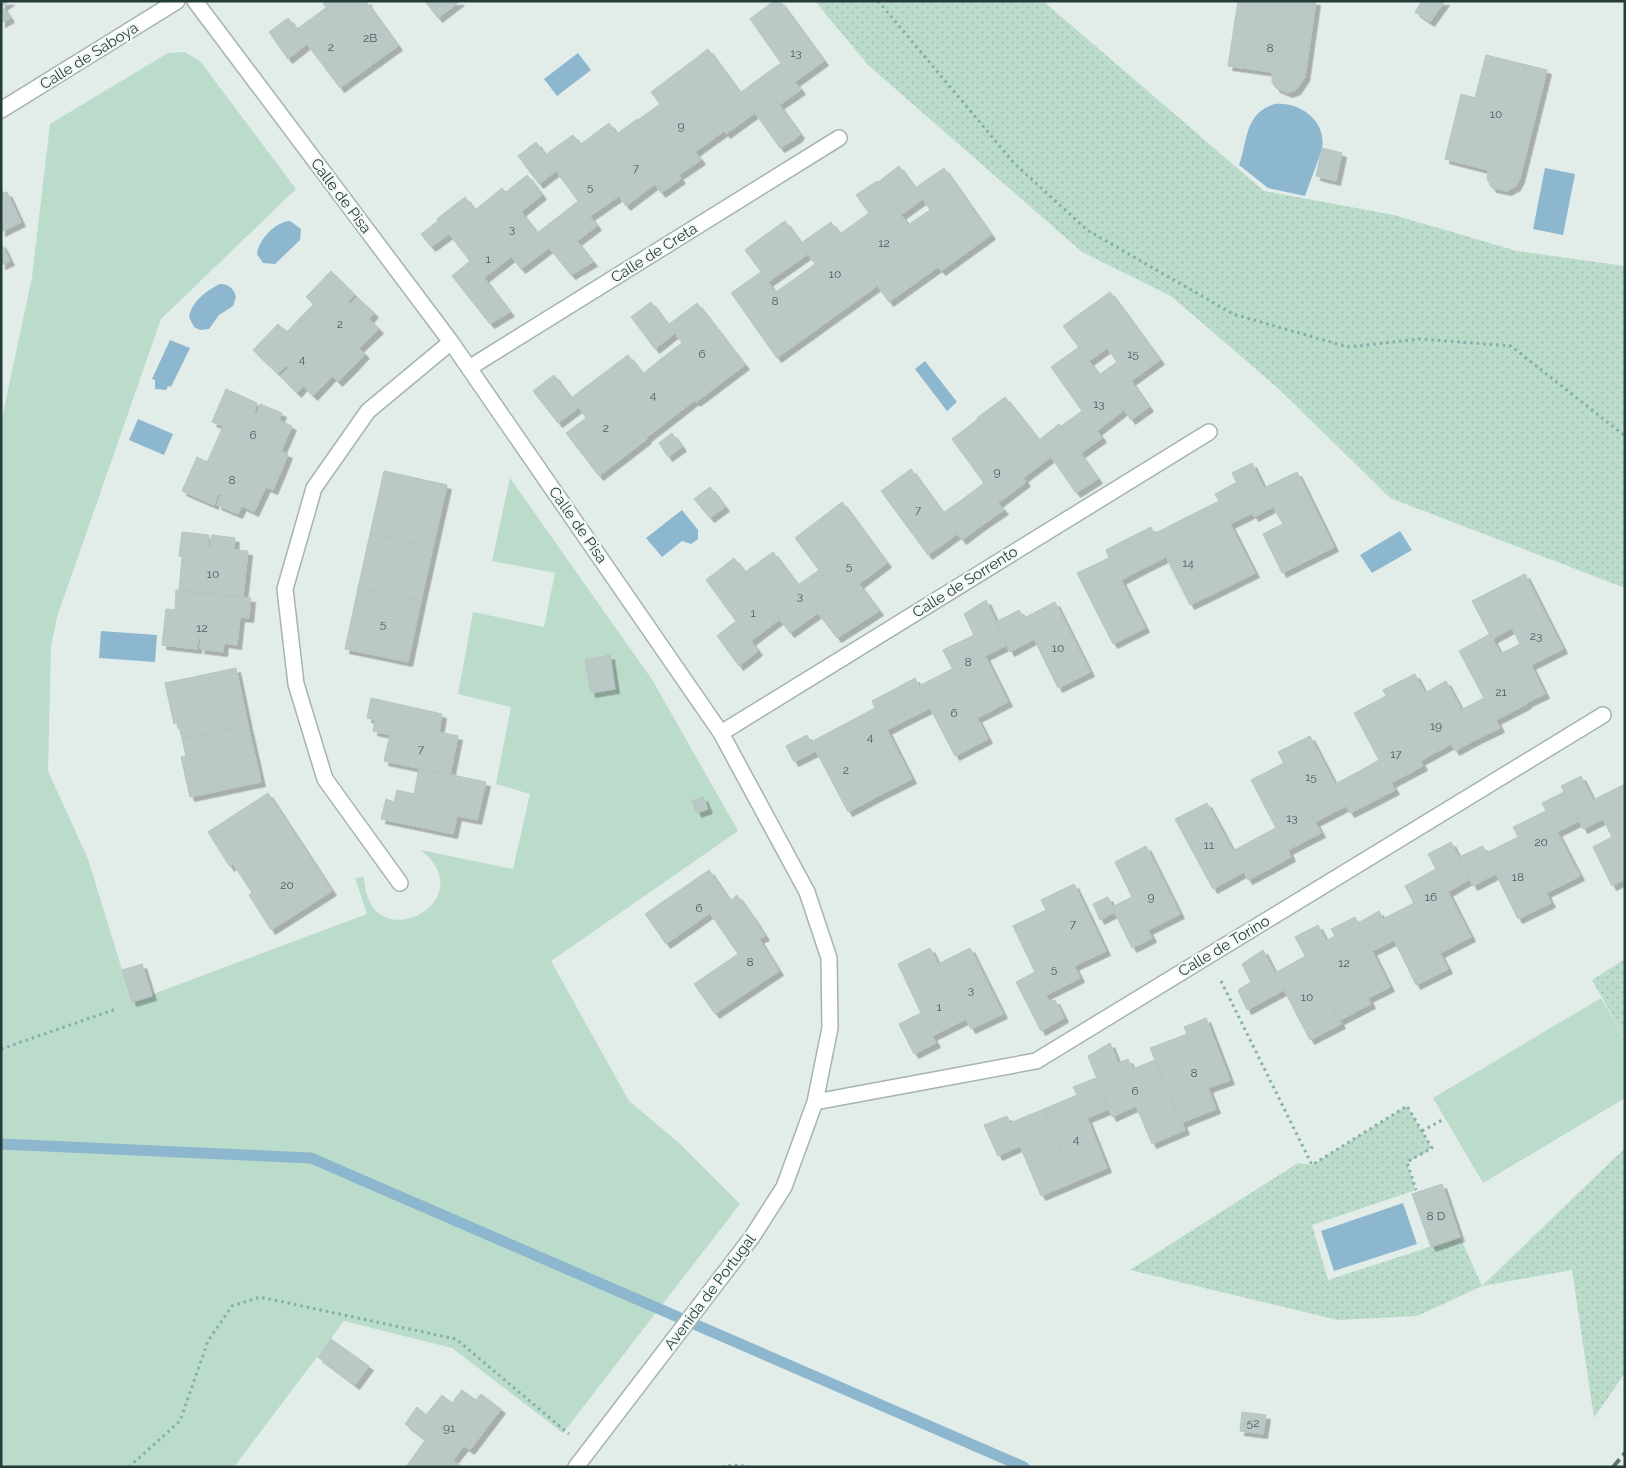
<svg xmlns="http://www.w3.org/2000/svg" width="1626" height="1468" font-family="Raleway,sans-serif">
<defs>
<pattern id="grass-dots" width="8" height="8" patternUnits="userSpaceOnUse" patternTransform="scale(1.25)"><rect width="8" height="8" fill="#bcdccb"/><path d="M2 2h.1M6 6h.1" fill="none" stroke="#a1beaf" stroke-width="1.8" stroke-linecap="round"/></pattern>
<filter id="shadow"><feDropShadow dx="4.5" dy="4.5" stdDeviation="0" flood-color="#0004"/></filter>
</defs>
<rect width="100%" height="100%" fill="#e2ece9"/>
<!-- grass -->
<path fill="url(#grass-dots)" d="M815 1H1043L1264 191 1394 215 1517 251 1625 266V588L1390 498 1280 390 1171 296 1082 252 868 65Z
M1625 959V1038L1592 980Z
M1407 1106 1432 1148 1407 1163 1416 1190 1312 1225 1328 1280 1460 1237 1482 1286 1625 1148V1373L1594 1418 1572 1270 1482 1286 1417 1316 1338 1320 1130 1270 1298 1163 1312 1165Z"/>
<!-- park -->
<path fill="#bcdccb" d="M184 52 200 61 296 189 161 319 57 617 51 647 48 771 88 859 132 1002 367 914 355 878 364 877C367 962 486 903 421 850L513 869 530 794 496 784 511 707 458 694 473 612 544 627 555 573 492 561 510 478 653 681 738 831 551 961 629 1101 680 1144 740 1204 563 1433 452 1348 344 1321 234 1467H1V423L32 277 50 124 168 53Z
M1601 998 1625 1038V1098L1483 1183 1433 1098Z"/>
<!-- water -->
<path fill="#8db7ce" d="M578 53 591 70 557 96 544 79Z
M1275 104C1300 101 1330 123 1321 152 1316 167 1310 181 1305 196L1268 188 1239 165C1248 141 1244 113 1275 104Z
M1545 168 1575 174 1563 235 1533 229Z
M290 221 301 229 300 240 275 264 263 263 257 254C259 239 275 222 290 221Z
M220 284C228 284 234 288 236 297L233 306 219 315 209 329 200 330 194 327 189 317C192 301 206 291 220 284Z
M170 340 190 348 171 387 168 386 166 390 155 389V380L152 379Z
M925 361 957 402 947 411 915 369Z
M138 419 173 434 164 455 129 440Z
M682 510 698 530V539L691 544 682 541 662 557 646 538Z
M1400 531 1412 550 1372 573 1360 555Z
M101 631 157 635 155 662 99 658Z
M1403 1203 1417 1244 1334 1271 1321 1231Z"/>
<g fill="none" stroke-linecap="round" stroke-linejoin="round">
<!-- stream -->
<path stroke="#8db7ce" stroke-width="11" d="M1 1144 311 1158 1024 1467"/>
</g>
<!-- building -->
<path fill="#bbc9c6" stroke="#b5c5c2" filter="url(#shadow)" d="M1 1H10L2 6 10 18 1 23Z
M325 1H368L366 2 398 46 369 67 323 3Z
M425 1H460L438 18Z
M774 1H780L824 61 795 82 801 90 779 105 760 78 781 63 750 19Z
M1238 1H1316L1305 77 1296 90 1288 93 1276 88 1272 82V72L1228 66Z
M1422 1H1445L1430 22 1415 12Z
M327 7 369 67 340 88 307 44 288 59 269 32 288 18 297 29Z
M708 49 740 93 760 78 800 134 797 138 780 148 755 113 726 134 679 71Z
M1486 55 1547 70 1520 178 1516 186 1507 191 1492 188 1487 179 1488 170 1445 159 1461 94 1475 98Z
M679 71 724 131 695 152 701 160 679 175 638 120 660 104 651 92Z
M637 119 681 179 661 193 655 184 626 206 581 144 609 123 617 134Z
M573 135 619 196 590 216 597 226 577 241 558 217 578 201 556 171 539 184 518 156 536 142 545 155Z
M1322 148 1342 153 1336 181 1316 176Z
M899 166 915 188 944 168 991 235 941 271 908 225 930 210 923 199 901 215 878 182Z
M527 175 542 195 521 212 537 233 558 217 593 262 571 275 549 248 521 269 475 210 502 188 506 192Z
M877 181 938 267 889 302 840 234 869 213 856 195Z
M1 188 4 194 7 192 21 222 1 232Z
M465 197 511 257 484 278 510 312 490 324 452 276 470 261 449 234 431 247 421 234 438 221 437 219Z
M785 221 801 243 831 222 877 286 827 322 796 278 815 264 808 254 788 268 765 235Z
M765 235 788 268 768 282 772 288 776 292 796 278 827 322 777 358 731 293 761 272 745 250Z
M1 243 10 261 1 265Z
M331 271 355 295 348 302 350 304 357 297 374 313 369 319 379 329 359 348 365 354 351 369 300 318 314 304 306 297Z
M1110 292 1160 360 1131 381 1149 407 1131 420 1099 375 1117 362 1107 348 1089 361 1063 326Z
M651 302 668 325 697 303 745 365 696 402 662 358 682 343 679 339 675 333 655 349 631 317Z
M300 318 351 369 338 382 332 376 313 396 303 386 297 393 280 376 288 368 286 366 278 374 253 350 278 324 287 332Z
M1079 347 1124 410 1097 431 1102 438 1081 453 1061 426 1082 411 1051 367Z
M628 355 643 374 662 358 695 400 646 438 600 376Z
M554 375 571 398 600 376 647 439 599 476 566 433 586 418 582 412 578 408 558 423 533 391Z
M226 389 257 403 254 412 257 413 260 404 282 413 279 420 292 426 281 451 288 454 280 474 215 445 223 426 212 422Z
M1005 397 1039 440 1059 424 1098 479 1076 493 1051 457 1023 478 977 418Z
M978 419 1026 482 998 503 1004 510 982 525 963 499 984 483 952 439Z
M672 433 682 447 668 457 659 443Z
M215 445 280 474 273 490 266 487 254 512 242 506 238 514 217 505 221 495 218 494 214 505 182 491 197 457 207 462Z
M1252 463 1264 488 1297 472 1334 547 1282 573 1263 534 1283 524 1273 507 1254 517 1232 473Z
M911 469 943 513 963 499 982 525 962 540 957 534 928 555 881 491Z
M384 471 447 485 433 547 370 534Z
M1237 482 1252 513 1230 524 1255 573 1221 590 1185 518 1219 501 1215 494Z
M710 487 725 507 710 518 694 499Z
M842 502 887 563 859 584 879 611 859 624 795 538Z
M1185 518 1221 590 1190 605 1166 557 1142 569 1127 539 1151 527 1154 534Z
M182 532 209 535 208 549H210L212 535 235 538 234 550 248 551 243 598 179 591 182 557 179 556Z
M370 534 433 547 421 601 358 588Z
M1127 539 1142 569 1121 580 1145 628 1113 644 1077 573 1109 558 1106 550Z
M773 552 798 585 819 570 859 624 837 638 818 613 790 633 744 573Z
M734 558 780 619 751 641 758 651 739 666 717 636 736 621 706 580Z
M1525 574 1563 649 1531 665 1545 694 1526 703 1500 654 1520 644 1512 628 1492 639 1472 601Z
M358 588 421 601 408 662 345 649Z
M176 590 251 598 249 618 240 617 237 645 224 643 223 652 200 649 201 638H198L197 649 162 645 166 609 175 610Z
M986 600 1007 645 985 656 1008 702 977 718 943 650 974 635 964 614Z
M1055 602 1090 672 1058 688 1034 639 1010 652 996 622 1019 610 1024 618Z
M1490 634 1527 704 1496 720 1500 728 1477 739 1461 710 1484 698 1459 651Z
M610 655 615 689 591 693 585 660Z
M236 668 248 725 182 739 178 722 174 724 165 683Z
M952 669 988 739 955 756 930 708 908 719 893 690 915 678 919 686Z
M1415 674 1425 693 1446 681 1477 739 1455 751 1451 744 1420 761 1383 690Z
M893 690 908 719 887 730 912 779 880 795 843 725 875 708 872 701Z
M1386 696 1423 766 1391 783 1395 790 1372 802 1356 773 1379 760 1354 713Z
M371 698 442 714 439 732 458 736 450 775 384 761 390 735 373 731 375 720 367 718Z
M248 725 261 782 190 797 181 757 186 756 182 739Z
M843 725 880 795 848 812 816 751 794 762 786 746 807 735 811 742Z
M1310 736 1335 784 1356 773 1372 802 1350 813 1346 806 1315 822 1278 752Z
M1284 763 1321 833 1288 850 1291 857 1269 869 1253 840 1276 828 1251 780Z
M419 768 486 782 477 820 457 816 453 834 381 819 386 799 394 802 397 790 414 794Z
M1581 776 1593 800 1625 784V879L1612 886 1593 847 1612 837 1603 819 1583 829 1561 786Z
M1564 792 1579 821 1557 832 1580 876 1546 893 1513 827 1546 811 1542 803Z
M268 793 300 842 243 879 233 864 230 867 208 832Z
M703 797 708 809 697 813 692 801Z
M1207 803 1233 851 1253 840 1269 869 1248 880 1244 872 1213 889 1175 819Z
M1518 837 1551 903 1518 919 1496 874 1473 886 1459 857 1483 846 1486 853Z
M300 842 332 891 271 930 249 895 252 893 243 879Z
M1451 842 1470 879 1448 892 1471 937 1440 953 1405 886 1436 869 1428 854Z
M1146 846 1180 914 1148 930 1152 938 1132 948 1112 907 1132 897 1115 862Z
M709 870 730 901 737 895 752 916 725 935 710 913 666 944 645 914Z
M1074 884 1106 951 1074 966 1041 900Z
M1108 897 1115 912 1100 920 1093 904Z
M1414 903 1448 969 1416 985 1394 940 1372 951 1358 923 1379 911 1383 919Z
M1046 910 1080 978 1046 995 1050 1002 1055 1000 1064 1018 1041 1031 1016 982 1035 972 1013 926Z
M752 916 765 936 759 939 779 971 715 1014 694 984 738 954 725 935Z
M1355 917 1390 987 1368 998 1371 1004 1340 1020 1295 937 1318 925 1326 941 1335 936 1331 929Z
M930 948 966 1019 932 1036 936 1043 914 1054 899 1024 921 1013 898 964Z
M970 948 1003 1014 971 1029 938 964Z
M1263 950 1275 973 1306 956 1341 1024 1310 1040 1284 990 1247 1010 1238 990 1251 982 1242 964Z
M142 964 152 996 132 1002 122 970Z
M1206 1018 1230 1080 1208 1088 1216 1109 1181 1123 1150 1048 1187 1034 1184 1027Z
M1110 1043 1118 1063 1128 1059 1133 1069 1155 1060 1185 1130 1152 1144 1136 1106 1112 1117 1088 1056Z
M1096 1078 1109 1109 1087 1118 1107 1168 1074 1182 1044 1109 1077 1095 1073 1087Z
M1044 1109 1074 1182 1041 1196 1020 1146 998 1156 984 1125 1007 1116 1010 1123Z
M1442 1184 1460 1237 1431 1247 1412 1194Z
M331 1339 369 1366 355 1385 318 1357Z
M462 1390 476 1400 481 1394 501 1409 470 1450 464 1446 453 1460 405 1424 417 1407 426 1415 442 1395 452 1403Z
M1242 1412 1266 1415 1263 1434 1240 1431Z
M426 1439 427 1441 462 1467H406Z"/>
<g fill="none" stroke-linecap="round" stroke-linejoin="round">
<defs>
<path id="minor" d="M195 1 451 342 721 733 807 892 829 958 830 1028 815 1102 784 1187 752 1237 576 1467
M1 110 177 1
M469 368 839 138
M721 733 1209 432
M400 883 325 779 296 684 285 589 314 488 368 411 451 342
M815 1102 1036 1061 1603 715"/>
</defs>
<!-- minor casing -->
<use href="#minor" stroke="#a5b4b1" stroke-width="18"/>
<!-- path -->
<path stroke="#84aea9" stroke-width="3" stroke-dasharray="2.5 4" stroke-linecap="butt" d="M878 1 1014 163 1087 230 1233 314 1348 347 1420 339 1511 346 1625 436
M1221 981 1312 1165 1407 1106 1432 1148 1407 1162 1416 1190
M1 1049 116 1009
M1422 1131 1442 1120
M129 1467 180 1421 208 1341 232 1306 260 1297 456 1339 569 1434
M722 1467 734 1465 751 1467"/>
<!-- minor -->
<use href="#minor" stroke="#fff" stroke-width="15"/>
<!-- rail -->
<path stroke="#5e7776" stroke-width="4" stroke-dasharray="10 5" stroke-linecap="butt" d="M1613 1467 1625 1453"/>
</g>
<g text-anchor="middle" dominant-baseline="central" stroke-width="4.5" stroke-linejoin="round" paint-order="stroke">
<!-- number labels -->
<g font-size="12" fill="#495f5d">
<text x="370" y="38">2B</text>
<text x="331" y="47">2</text>
<text x="1270" y="48">8</text>
<text x="796" y="53">13</text>
<text x="1496" y="114">10</text>
<text x="681" y="126">9</text>
<text x="636" y="168">7</text>
<text x="590" y="187">5</text>
<text x="512" y="229">3</text>
<text x="884" y="243">12</text>
<text x="488" y="259">1</text>
<text x="835" y="274">10</text>
<text x="775" y="301">8</text>
<text x="340" y="324">2</text>
<text x="702" y="354">6</text>
<text x="1133" y="354">15</text>
<text x="302" y="359">4</text>
<text x="653" y="395">4</text>
<text x="1099" y="404">13</text>
<text x="606" y="428">2</text>
<text x="253" y="435">6</text>
<text x="997" y="472">9</text>
<text x="232" y="480">8</text>
<text x="918" y="510">7</text>
<text x="1188" y="563">14</text>
<text x="849" y="566">5</text>
<text x="213" y="574">10</text>
<text x="800" y="596">3</text>
<text x="753" y="613">1</text>
<text x="383" y="624">5</text>
<text x="202" y="628">12</text>
<text x="1536" y="636">23</text>
<text x="1058" y="648">10</text>
<text x="968" y="662">8</text>
<text x="1501" y="692">21</text>
<text x="954" y="713">6</text>
<text x="1436" y="726">19</text>
<text x="870" y="737">4</text>
<text x="421" y="749">7</text>
<text x="1396" y="754">17</text>
<text x="846" y="770">2</text>
<text x="1311" y="777">15</text>
<text x="1292" y="818">13</text>
<text x="1541" y="842">20</text>
<text x="1209" y="845">11</text>
<text x="1518" y="877">18</text>
<text x="287" y="885">20</text>
<text x="1151" y="897">9</text>
<text x="1431" y="897">16</text>
<text x="699" y="908">6</text>
<text x="1073" y="924">7</text>
<text x="750" y="962">8</text>
<text x="1344" y="963">12</text>
<text x="1054" y="969">5</text>
<text x="971" y="990">3</text>
<text x="1307" y="997">10</text>
<text x="939" y="1007">1</text>
<text x="1194" y="1073">8</text>
<text x="1135" y="1091">6</text>
<text x="1076" y="1139">4</text>
<text x="1436" y="1216">8 D</text>
<text x="1253" y="1423">52</text>
<text x="449" y="1428">91</text>
</g>
<!-- street labels -->
<g font-size="15" fill="#233c3a" stroke="#f3f8f7">
<text transform="translate(89 56) rotate(-32)">Calle de Saboya</text>
<text transform="translate(341 196) rotate(53)">Calle de Pisa</text>
<text transform="translate(654 253) rotate(-32)">Calle de Creta</text>
<text transform="translate(578 525) rotate(55)">Calle de Pisa</text>
<text transform="translate(965 582) rotate(-32)">Calle de Sorrento</text>
<text transform="translate(1224 946) rotate(-31)">Calle de Torino</text>
<text transform="translate(710 1292) rotate(-53)">Avenida de Portugal</text>
</g>
</g>
<!-- border -->
<rect width="1626" height="1468" fill="none" stroke="#233c3a" stroke-width="5"/>
</svg>
